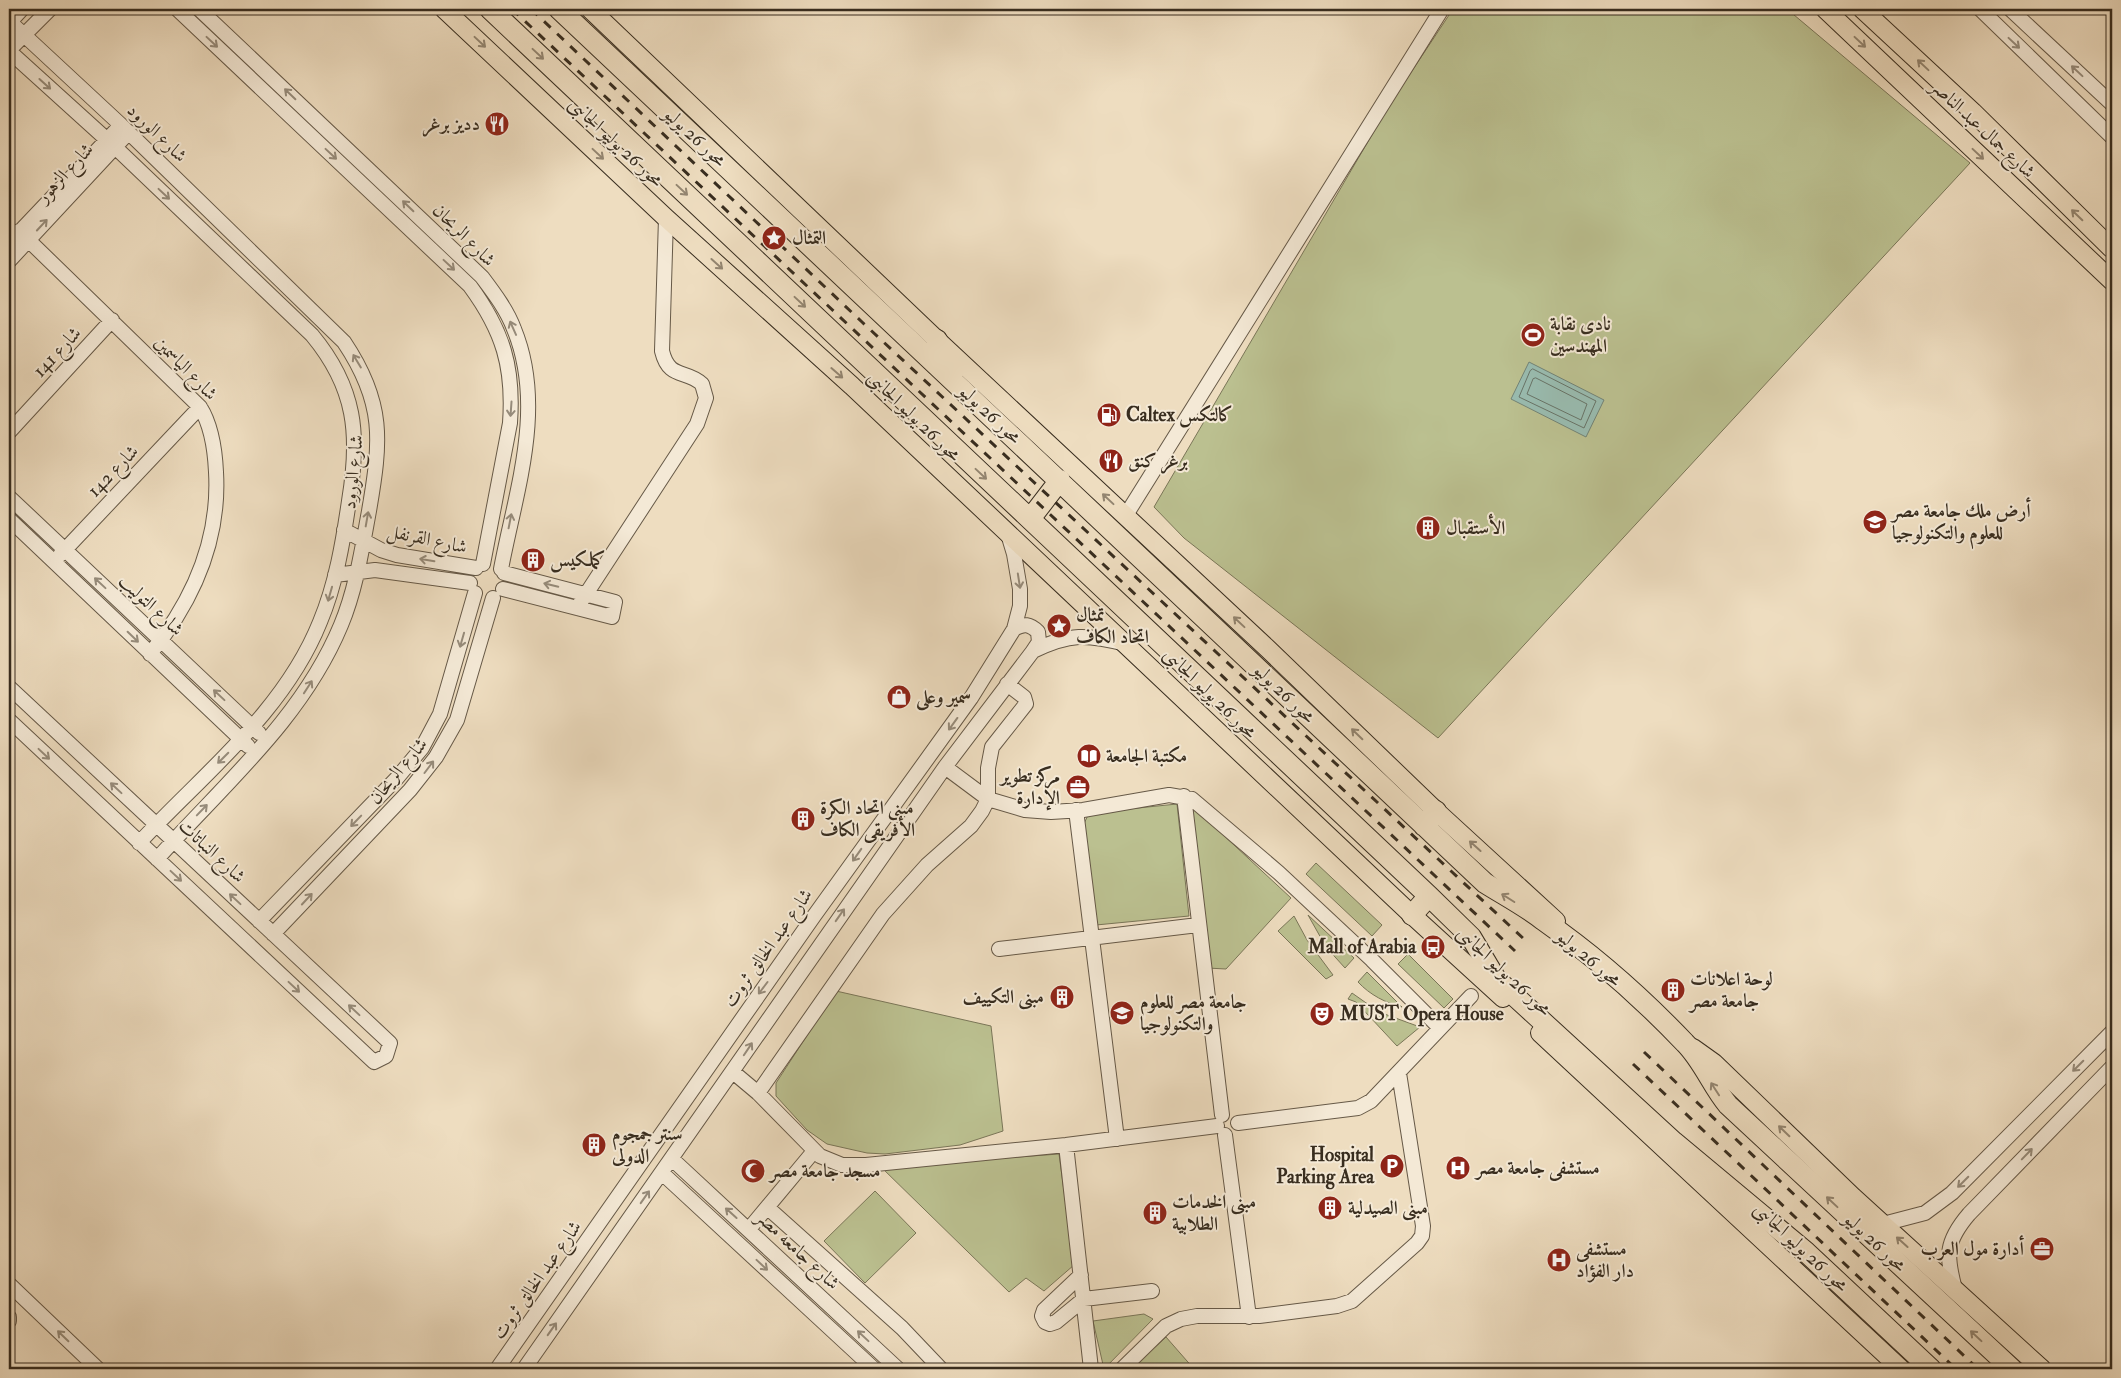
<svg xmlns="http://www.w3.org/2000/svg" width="2121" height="1378" font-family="'IM FELL Double Pica',Amiri,serif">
<rect width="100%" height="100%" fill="#eeddc0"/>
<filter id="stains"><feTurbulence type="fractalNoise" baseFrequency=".004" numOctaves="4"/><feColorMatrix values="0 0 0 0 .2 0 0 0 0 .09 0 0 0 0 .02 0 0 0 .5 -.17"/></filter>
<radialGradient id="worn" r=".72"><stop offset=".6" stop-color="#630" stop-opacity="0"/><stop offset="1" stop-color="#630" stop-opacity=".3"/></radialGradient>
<!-- green -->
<path fill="#bbc090" stroke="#7a7658" d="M1453 9H1787L1970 163 1438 738 1184 538 1154 507 1390 104Z
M1177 804 1189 916 1096 925 1082 828 1089 813Z
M1192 806 1291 898 1226 969 1207 968 1188 807Z
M1316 863 1382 925 1372 936 1306 874Z
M1308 915 1354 958 1345 968 1326 947Z
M1294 916 1307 940 1333 975 1326 979 1278 931Z
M1408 954 1453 999 1444 1008 1398 964Z
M1367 972 1402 1007C1386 1003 1370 995 1358 982Z
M836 991 991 1026 1003 1131 960 1145 885 1154 867 1153 827 1144 807 1130 776 1096V1083Z
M1352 993 1379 1012 1420 1027 1397 1046 1356 1002 1348 999Z
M1059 1154 1074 1265 1044 1291 1026 1278 1009 1292 881 1167Z
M875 1191 916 1233 865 1283 824 1241Z
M1144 1314 1153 1319 1104 1369 1093 1321Z
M1166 1337 1194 1369H1131Z"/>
<!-- water -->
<path fill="#99bcb0" stroke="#728376" d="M1529 362 1604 400 1586 437 1511 399Z"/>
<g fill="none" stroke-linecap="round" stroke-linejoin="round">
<!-- shore -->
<path stroke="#687468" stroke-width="1" d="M1533 369 1596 401 1584 428 1519 397 1530 371Z
M1536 378 1587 404 1581 420 1527 394 1533 379Z"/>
<defs>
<path id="minor" d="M177 9 470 286C503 331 514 367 510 423L483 564
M199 9 482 277C494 293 507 310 514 329 546 407 516 490 501 569
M1980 9 2112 137
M2010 9 2112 104
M9 21 121 125 344 342C385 403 381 441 369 511 362 549 356 589 341 625 302 719 223 785 157 859
M9 23 22 9
M9 50 50 9
M9 51 115 147 312 335C356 388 360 435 349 501 343 542 336 584 320 622 284 712 203 774 139 843
M19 231 200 407C212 426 215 450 216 472 220 541 193 601 150 654
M9 243 121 125
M9 261 129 132
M9 432 112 320
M9 497 259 733
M1126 515 1442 9
M9 519 248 746
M344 530 381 550 397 555 476 568
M60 555 200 407
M335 575 375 570 470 583
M503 589 612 617 615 602 504 573
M577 608 697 424 706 398 702 384C686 369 669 380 662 351L666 218
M1014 629C1024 623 1030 624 1038 632L1039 642 1033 651
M9 687 390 1043 386 1056 374 1062 9 720
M945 767 988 799 1025 810 1051 812 1083 810 1169 795 1192 799 1279 873 1372 960 1440 1028
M1184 796 1222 1115
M1076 810 1117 1139
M259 921 397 778 422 748 440 714 475 593
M273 934 410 790 436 757 457 720 493 598
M999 949 1198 925
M733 1072 758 1093 820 1156 842 1165H866L1066 1145 1217 1126
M758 1093 883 914 927 865 971 826 982 811 988 799V768L992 747 1026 704 1024 697 1007 684
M1238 1123 1358 1108 1371 1101 1471 996
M1225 1135 1249 1317
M1066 1145 1091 1369
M672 1159 898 1369
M662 1173 874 1369
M768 1208 902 1328 941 1369
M1883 1224 1925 1213 1952 1193 2112 1032
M749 1229 814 1151
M1081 1275 1044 1310 1042 1316 1045 1322 1050 1324 1056 1322 1084 1299 1152 1291
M9 1284 98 1369
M1955 1289C1946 1256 1945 1242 1969 1214L2112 1067
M9 1317V1321
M497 1369 814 916 971 698 1014 629 1020 606V589L1014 554 1008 534
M524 1369 945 767 1033 651C1070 633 1087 634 1126 644
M1122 1369 1166 1326 1181 1319 1197 1316H1259L1337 1306 1352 1301 1417 1243 1422 1236 1423 1226 1399 1073"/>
<path id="major" d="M444 9 666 218 852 386 1412 915 1503 998
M590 9 937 340 1268 649 1436 811 1556 921
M1825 9 2112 281
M1862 9 1973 112 2112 249
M1540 1033 1901 1369
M1693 1048 1714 1063 1853 1197 2042 1369"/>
<path id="highway" d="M490 9 1429 896 1471 937 1496 979 1674 1142 1806 1252 1931 1369
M559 9 1485 883C1504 895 1525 906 1543 920 1592 954 1644 1000 1685 1043 1703 1061 1712 1086 1728 1105L2012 1369
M937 340 953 373
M1030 519 1060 480
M1424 826 1436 811
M1412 915 1429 896"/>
</defs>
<!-- minor casing -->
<use href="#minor" stroke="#665947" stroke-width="16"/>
<!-- major casing -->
<use href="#major" stroke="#382d1f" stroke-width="20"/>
<!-- highway casing -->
<use href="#highway" stroke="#382d1f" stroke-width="22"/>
<!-- minor -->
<use href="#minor" stroke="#f4e9d6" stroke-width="14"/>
<!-- major -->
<use href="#major" stroke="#eeddc0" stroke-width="18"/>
<!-- highway -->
<use href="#highway" stroke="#eeddc0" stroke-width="20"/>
<!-- rail -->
<path stroke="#382d1f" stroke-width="3" stroke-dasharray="9 9" stroke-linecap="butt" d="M512 9 1515 951
M531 9 862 322 1525 940
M1644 1052 1978 1369
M1633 1064 1956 1369"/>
</g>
<!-- one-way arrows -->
<defs><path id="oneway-shaft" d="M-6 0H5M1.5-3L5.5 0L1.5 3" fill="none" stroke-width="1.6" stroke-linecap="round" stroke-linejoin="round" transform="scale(1.25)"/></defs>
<g stroke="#968b7a">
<use href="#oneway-shaft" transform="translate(212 42) rotate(43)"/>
<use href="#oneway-shaft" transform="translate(2014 43) rotate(43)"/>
<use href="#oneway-shaft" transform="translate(2077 71) rotate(-137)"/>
<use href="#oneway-shaft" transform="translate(45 84) rotate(42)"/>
<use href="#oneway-shaft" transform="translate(290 94) rotate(-136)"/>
<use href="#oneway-shaft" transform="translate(331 154) rotate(43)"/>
<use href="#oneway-shaft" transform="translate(164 194) rotate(43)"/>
<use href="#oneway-shaft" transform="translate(408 206) rotate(-136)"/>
<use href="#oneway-shaft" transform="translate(42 225) rotate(-47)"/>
<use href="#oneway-shaft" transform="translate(449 265) rotate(43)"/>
<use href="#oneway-shaft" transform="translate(513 328) rotate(-114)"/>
<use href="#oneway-shaft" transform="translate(357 361) rotate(-121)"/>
<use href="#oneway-shaft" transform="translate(511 409) rotate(94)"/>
<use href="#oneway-shaft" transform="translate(367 519) rotate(-80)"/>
<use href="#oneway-shaft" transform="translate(510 521) rotate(-79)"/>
<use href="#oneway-shaft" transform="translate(427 560) rotate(-171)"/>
<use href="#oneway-shaft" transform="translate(1019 581) rotate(81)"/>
<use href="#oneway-shaft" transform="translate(100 583) rotate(-137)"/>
<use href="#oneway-shaft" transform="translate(551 585) rotate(-166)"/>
<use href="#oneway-shaft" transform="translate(330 594) rotate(106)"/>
<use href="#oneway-shaft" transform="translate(133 637) rotate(44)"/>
<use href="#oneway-shaft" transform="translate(462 640) rotate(106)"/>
<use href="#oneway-shaft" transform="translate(308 687) rotate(-57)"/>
<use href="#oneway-shaft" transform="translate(219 695) rotate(-137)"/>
<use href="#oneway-shaft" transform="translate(953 724) rotate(126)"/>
<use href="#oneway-shaft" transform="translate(44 754) rotate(43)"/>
<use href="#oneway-shaft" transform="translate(223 758) rotate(135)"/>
<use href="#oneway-shaft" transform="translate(429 767) rotate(-53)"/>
<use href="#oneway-shaft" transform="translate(116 788) rotate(-137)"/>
<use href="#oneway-shaft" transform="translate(202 810) rotate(-46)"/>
<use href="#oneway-shaft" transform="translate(356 821) rotate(134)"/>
<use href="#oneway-shaft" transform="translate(857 855) rotate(125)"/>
<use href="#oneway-shaft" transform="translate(176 876) rotate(43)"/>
<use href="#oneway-shaft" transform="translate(235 899) rotate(-137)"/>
<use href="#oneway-shaft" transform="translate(307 899) rotate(-47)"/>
<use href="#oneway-shaft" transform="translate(840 915) rotate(-55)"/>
<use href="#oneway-shaft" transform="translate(294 987) rotate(43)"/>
<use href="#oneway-shaft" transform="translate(763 988) rotate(127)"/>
<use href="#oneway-shaft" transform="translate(354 1010) rotate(-137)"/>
<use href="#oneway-shaft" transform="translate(748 1049) rotate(-56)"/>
<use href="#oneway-shaft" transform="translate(2078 1066) rotate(135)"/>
<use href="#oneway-shaft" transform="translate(2027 1154) rotate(-46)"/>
<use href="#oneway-shaft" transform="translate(1963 1182) rotate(135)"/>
<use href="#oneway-shaft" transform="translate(645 1197) rotate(-55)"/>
<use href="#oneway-shaft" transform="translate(731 1213) rotate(-138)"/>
<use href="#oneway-shaft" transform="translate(762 1265) rotate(43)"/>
<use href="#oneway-shaft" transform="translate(552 1329) rotate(-55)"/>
<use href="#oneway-shaft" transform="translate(63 1336) rotate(-136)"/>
<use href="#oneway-shaft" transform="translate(863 1336) rotate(-137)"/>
</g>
<g stroke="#938570">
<use href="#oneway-shaft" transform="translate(480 42) rotate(43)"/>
<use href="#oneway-shaft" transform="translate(1860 42) rotate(43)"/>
<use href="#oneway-shaft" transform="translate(538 54) rotate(43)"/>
<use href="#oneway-shaft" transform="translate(1923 65) rotate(-137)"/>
<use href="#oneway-shaft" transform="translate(598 154) rotate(43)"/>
<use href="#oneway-shaft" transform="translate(1978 154) rotate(43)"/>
<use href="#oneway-shaft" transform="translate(682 190) rotate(43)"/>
<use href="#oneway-shaft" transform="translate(2077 215) rotate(-136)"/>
<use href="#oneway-shaft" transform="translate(717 264) rotate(42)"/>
<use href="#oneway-shaft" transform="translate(800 302) rotate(43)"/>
<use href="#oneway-shaft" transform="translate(837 373) rotate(41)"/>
<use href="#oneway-shaft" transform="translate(981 474) rotate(43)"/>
<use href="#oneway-shaft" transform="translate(1108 499) rotate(-137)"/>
<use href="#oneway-shaft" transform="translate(1239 622) rotate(-137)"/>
<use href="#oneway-shaft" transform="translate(1357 734) rotate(-136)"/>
<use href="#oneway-shaft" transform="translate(1475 846) rotate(-138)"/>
<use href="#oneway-shaft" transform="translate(1508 898) rotate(-148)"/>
<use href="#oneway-shaft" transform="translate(1715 1089) rotate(-123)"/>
<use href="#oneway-shaft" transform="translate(1784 1131) rotate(-136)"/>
<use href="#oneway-shaft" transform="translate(1832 1202) rotate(-137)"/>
<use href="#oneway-shaft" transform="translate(1902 1242) rotate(-138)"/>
<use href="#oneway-shaft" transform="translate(1976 1336) rotate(-137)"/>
</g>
<!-- icons -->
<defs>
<symbol id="restaurant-disc" viewBox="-11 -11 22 22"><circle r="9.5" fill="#8f2418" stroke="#f4e9d6"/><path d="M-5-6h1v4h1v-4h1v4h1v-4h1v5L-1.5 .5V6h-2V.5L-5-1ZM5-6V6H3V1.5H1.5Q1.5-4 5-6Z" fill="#fff"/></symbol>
<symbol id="sight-disc" viewBox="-11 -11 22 22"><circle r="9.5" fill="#8f2418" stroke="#f4e9d6"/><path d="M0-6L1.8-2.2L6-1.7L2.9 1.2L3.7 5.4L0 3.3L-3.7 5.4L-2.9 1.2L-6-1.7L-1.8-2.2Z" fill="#fff"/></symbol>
<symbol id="stadium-disc" viewBox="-11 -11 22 22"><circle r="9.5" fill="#8f2418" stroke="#f4e9d6"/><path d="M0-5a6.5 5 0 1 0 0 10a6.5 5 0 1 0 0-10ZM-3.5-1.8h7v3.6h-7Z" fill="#fff"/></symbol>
<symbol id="fuel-disc" viewBox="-11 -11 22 22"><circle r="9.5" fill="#8f2418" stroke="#f4e9d6"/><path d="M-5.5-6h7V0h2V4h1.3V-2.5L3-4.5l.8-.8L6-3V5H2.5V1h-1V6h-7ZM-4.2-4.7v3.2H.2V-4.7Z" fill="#fff"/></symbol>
<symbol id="university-disc" viewBox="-11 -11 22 22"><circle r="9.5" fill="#8f2418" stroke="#f4e9d6"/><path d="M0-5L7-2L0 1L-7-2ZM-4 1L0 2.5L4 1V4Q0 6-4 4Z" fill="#fff"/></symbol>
<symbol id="building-disc" viewBox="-11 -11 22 22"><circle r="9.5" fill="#8f2418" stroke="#f4e9d6"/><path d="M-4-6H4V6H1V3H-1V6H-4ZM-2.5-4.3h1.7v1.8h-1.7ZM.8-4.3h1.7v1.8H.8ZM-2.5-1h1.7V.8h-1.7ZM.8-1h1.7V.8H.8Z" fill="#fff"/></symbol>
<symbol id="shop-disc" viewBox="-11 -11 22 22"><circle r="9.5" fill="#8f2418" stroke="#f4e9d6"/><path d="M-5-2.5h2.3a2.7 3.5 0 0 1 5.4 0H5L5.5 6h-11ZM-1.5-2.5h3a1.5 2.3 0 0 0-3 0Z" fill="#fff"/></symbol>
<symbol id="library-disc" viewBox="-11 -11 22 22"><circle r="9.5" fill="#8f2418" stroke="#f4e9d6"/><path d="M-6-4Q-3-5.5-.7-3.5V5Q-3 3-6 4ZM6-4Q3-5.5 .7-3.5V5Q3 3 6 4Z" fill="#fff"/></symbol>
<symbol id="office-disc" viewBox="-11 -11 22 22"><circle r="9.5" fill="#8f2418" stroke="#f4e9d6"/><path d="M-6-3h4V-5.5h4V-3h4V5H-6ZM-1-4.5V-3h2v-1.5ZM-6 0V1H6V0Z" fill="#fff"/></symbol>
<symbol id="bus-disc" viewBox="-11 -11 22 22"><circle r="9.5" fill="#8f2418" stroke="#f4e9d6"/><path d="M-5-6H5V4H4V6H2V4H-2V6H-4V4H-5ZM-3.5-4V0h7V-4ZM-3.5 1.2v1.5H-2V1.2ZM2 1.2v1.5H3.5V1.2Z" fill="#fff"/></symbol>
<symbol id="theatre-disc" viewBox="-11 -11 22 22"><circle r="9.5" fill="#8f2418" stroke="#f4e9d6"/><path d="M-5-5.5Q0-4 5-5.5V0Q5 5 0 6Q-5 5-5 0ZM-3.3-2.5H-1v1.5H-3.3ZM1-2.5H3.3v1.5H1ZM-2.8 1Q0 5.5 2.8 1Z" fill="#fff"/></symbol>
<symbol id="parking-disc" viewBox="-11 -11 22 22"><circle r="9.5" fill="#8f2418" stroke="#f4e9d6"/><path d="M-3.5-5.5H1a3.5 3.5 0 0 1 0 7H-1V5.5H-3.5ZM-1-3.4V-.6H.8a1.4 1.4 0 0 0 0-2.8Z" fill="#fff"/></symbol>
<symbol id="hospital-disc" viewBox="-11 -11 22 22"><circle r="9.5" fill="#8f2418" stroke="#f4e9d6"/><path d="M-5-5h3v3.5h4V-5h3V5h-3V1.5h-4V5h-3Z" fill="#fff"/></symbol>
<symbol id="mosque-disc" viewBox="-11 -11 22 22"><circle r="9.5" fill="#8f2418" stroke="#f4e9d6"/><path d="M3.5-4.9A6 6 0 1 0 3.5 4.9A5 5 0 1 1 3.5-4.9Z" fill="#fff"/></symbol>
</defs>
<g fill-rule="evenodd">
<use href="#restaurant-disc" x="483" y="110" width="28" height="28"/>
<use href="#sight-disc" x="760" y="224" width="28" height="28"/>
<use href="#stadium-disc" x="1519" y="321" width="28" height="28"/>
<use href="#fuel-disc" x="1095" y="401" width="28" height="28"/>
<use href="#restaurant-disc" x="1097" y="447" width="28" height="28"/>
<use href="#university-disc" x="1861" y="508" width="28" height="28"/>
<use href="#building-disc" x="1414" y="514" width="28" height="28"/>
<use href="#building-disc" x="519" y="546" width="28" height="28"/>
<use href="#sight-disc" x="1045" y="612" width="28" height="28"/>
<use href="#shop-disc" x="885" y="683" width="28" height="28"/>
<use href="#library-disc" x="1075" y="742" width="28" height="28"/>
<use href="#office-disc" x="1064" y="773" width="28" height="28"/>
<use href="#building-disc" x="789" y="805" width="28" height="28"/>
<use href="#bus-disc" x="1419" y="933" width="28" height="28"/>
<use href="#building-disc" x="1659" y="976" width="28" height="28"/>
<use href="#building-disc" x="1048" y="983" width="28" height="28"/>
<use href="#university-disc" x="1108" y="999" width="28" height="28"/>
<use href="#theatre-disc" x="1308" y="1000" width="28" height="28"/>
<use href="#building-disc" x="580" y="1131" width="28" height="28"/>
<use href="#parking-disc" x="1378" y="1152" width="28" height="28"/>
<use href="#hospital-disc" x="1444" y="1154" width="28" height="28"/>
<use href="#mosque-disc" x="739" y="1157" width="28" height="28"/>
<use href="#building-disc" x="1316" y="1194" width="28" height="28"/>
<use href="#building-disc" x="1141" y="1199" width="28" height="28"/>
<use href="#office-disc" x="2028" y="1235" width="28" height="28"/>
<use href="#hospital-disc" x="1545" y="1246" width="28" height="28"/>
</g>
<g text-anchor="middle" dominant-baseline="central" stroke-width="4" stroke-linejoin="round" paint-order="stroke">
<!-- poi labels -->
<g font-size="19" font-weight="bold" fill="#382d1f" stroke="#f4e9d6" text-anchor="start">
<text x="480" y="124" text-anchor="end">دديز برغر</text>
<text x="792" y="238">التمثال</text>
<text x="1550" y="324">نادى نقابة<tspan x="1550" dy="22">المهندسين</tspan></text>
<text x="1126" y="415">Caltex كالتكس</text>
<text x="1128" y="461">برغر كنق</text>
<text x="1892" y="511">أرض ملك جامعة مصر<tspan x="1892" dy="22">للعلوم والتكنولوجيا</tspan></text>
<text x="1446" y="528">الأستقبال</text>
<text x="550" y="560">كملكيس</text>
<text x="1076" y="615">تمثال<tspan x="1076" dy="22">اتحاد الكاف</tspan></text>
<text x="916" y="697">سمير وعلى</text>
<text x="1106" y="756">مكتبة الجامعة</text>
<text x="1060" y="776" text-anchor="end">مركز تطوير<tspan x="1060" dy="22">الإدارة</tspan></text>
<text x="820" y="808">مبنى اتحاد الكرة<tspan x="820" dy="22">الأفريقى الكاف</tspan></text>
<text x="1416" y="947" text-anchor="end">Mall of Arabia</text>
<text x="1690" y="979">لوحة اعلانات<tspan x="1690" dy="22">جامعة مصر</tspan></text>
<text x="1044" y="997" text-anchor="end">مبنى التكييف</text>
<text x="1140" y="1002">جامعة مصر للعلوم<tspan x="1140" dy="22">والتكنولوجيا</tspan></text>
<text x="1340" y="1014">MUST Opera House</text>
<text x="612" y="1134">سنتر جمجوم<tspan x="612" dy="22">الدولى</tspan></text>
<text x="1374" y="1155" text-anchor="end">Hospital<tspan x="1374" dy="22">Parking Area</tspan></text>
<text x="1476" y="1168">مستشفى جامعة مصر</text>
<text x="770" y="1171">مسجد جامعة مصر</text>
<text x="1172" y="1202">مبنى الخدمات<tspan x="1172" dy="22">الطلابية</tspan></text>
<text x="1348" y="1208">مبنى الصيدلية</text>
<text x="1576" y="1249">مستشفى<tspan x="1576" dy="22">دار الفؤاد</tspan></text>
<text x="2024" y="1249" text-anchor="end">أدارة مول العرب</text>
</g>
<!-- street labels -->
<g font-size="19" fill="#382d1f" stroke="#f4e9d6">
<text transform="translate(1983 129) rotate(43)">شارع جمال عبد الناصر</text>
<text transform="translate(157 133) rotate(44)">شارع الورود</text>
<text transform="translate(695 137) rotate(43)">محور 26 يوليو</text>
<text transform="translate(616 142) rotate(43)">محور 26 يوليو الجانبى</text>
<text transform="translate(65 173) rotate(-47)">شارع الزهور</text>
<text transform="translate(464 235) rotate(45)">شارع الريحان</text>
<text transform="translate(57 352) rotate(-47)">شارع 141</text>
<text transform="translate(186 368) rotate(46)">شارع الياسمين</text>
<text transform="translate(990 414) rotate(43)">محور 26 يوليو</text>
<text transform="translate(914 416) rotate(44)">محور 26 يوليو الجانبى</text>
<text transform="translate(113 471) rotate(-46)">شارع 142</text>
<text transform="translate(353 472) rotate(-84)">شارع الورود</text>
<text transform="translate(427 539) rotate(12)">شارع القرنفل</text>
<text transform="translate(151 605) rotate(43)">شارع التوليب</text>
<text transform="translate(1210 693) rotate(44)">محور 26 يوليو الجانبى</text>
<text transform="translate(1284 693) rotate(44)">محور 26 يوليو</text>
<text transform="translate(398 771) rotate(-50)">شارع الريحان</text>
<text transform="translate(212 851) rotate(43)">شارع النباتات</text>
<text transform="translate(768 948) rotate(-55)">شارع عبد الخالق ثروت</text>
<text transform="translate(1589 958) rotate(40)">محور 26 يوليو</text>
<text transform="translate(1504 971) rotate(43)">محور 26 يوليو الجانبى</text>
<text transform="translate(1875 1242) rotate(43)">محور 26 يوليو</text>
<text transform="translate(1801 1247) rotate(43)">محور 26 يوليو الجانبى</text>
<text transform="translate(798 1250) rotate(43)">شارع جامعه مصر</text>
<text transform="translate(537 1280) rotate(-55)">شارع عبد الخالق ثروت</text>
</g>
</g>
<!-- margin -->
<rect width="2121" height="1378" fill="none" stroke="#eeddc0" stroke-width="30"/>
<rect x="10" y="10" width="2101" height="1358" fill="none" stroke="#382d1f" stroke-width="2.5"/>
<rect x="15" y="15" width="2091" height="1348" fill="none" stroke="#382d1f"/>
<rect width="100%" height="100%" filter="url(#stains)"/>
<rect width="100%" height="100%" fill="url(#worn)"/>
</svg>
